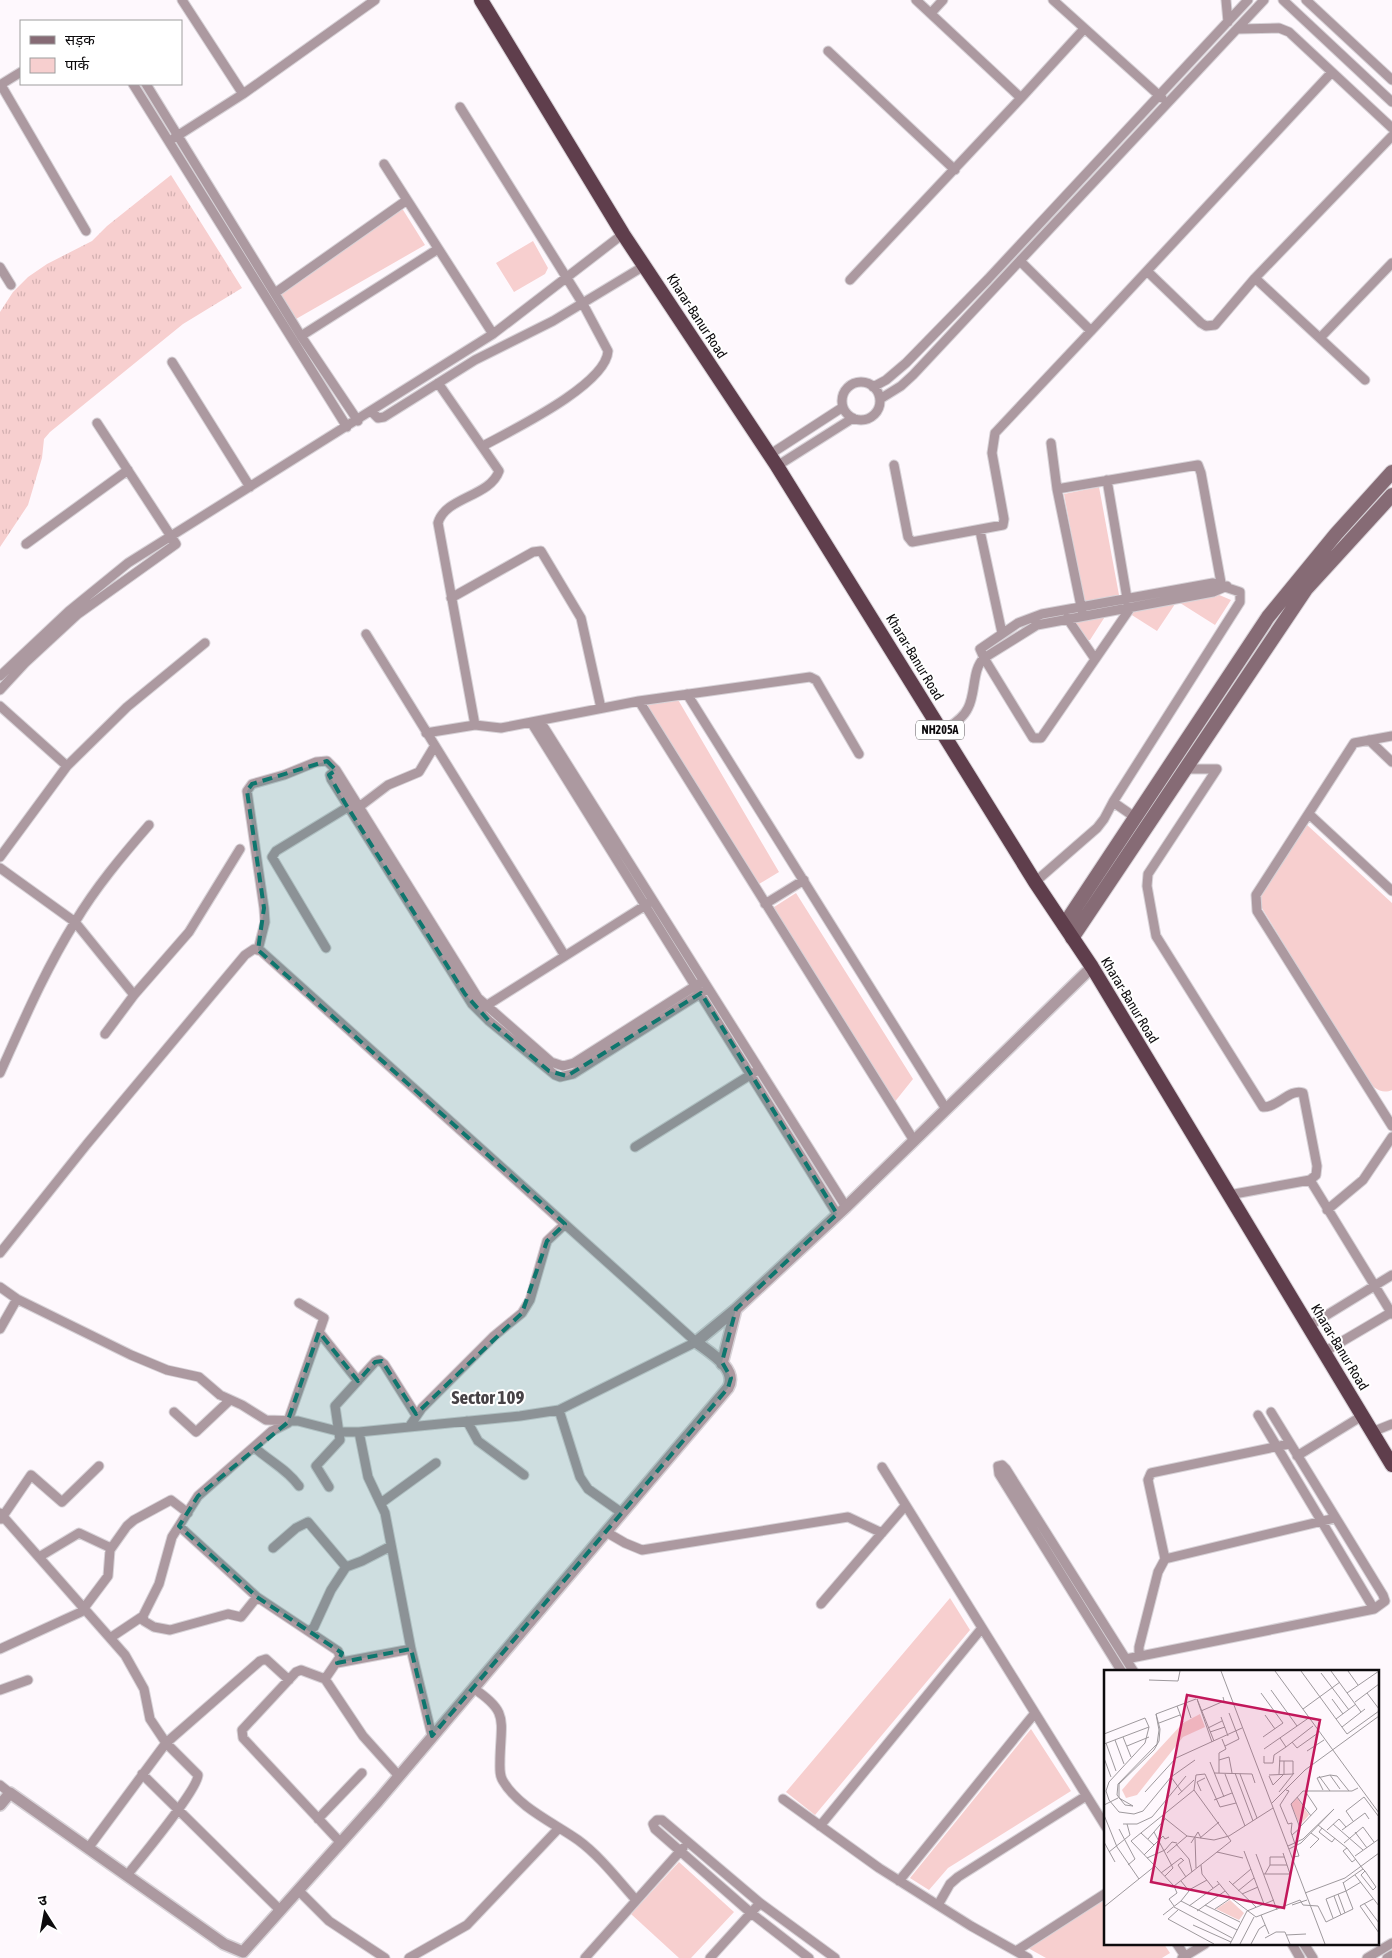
<svg xmlns="http://www.w3.org/2000/svg" width="1392" height="1958" font-family="'Asap Condensed','Noto Sans Devanagari',sans-serif">
<defs>
<pattern id="grass-tufts" width="24" height="20" patternUnits="userSpaceOnUse" patternTransform="scale(1.25)"><rect width="24" height="20" fill="#f7cfcf"/><path d="M3 7l-1-3M5 7V3M7 7l1-3M15 17l-1-3M17 17v-4M19 17l1-3" fill="none" stroke="#d3b0b1"/></pattern>
</defs>
<rect width="100%" height="100%" fill="#fef8fd"/>
<!-- grass -->
<path fill="url(#grass-tufts)" d="M171 175 242 288 183 324 50 432 44 439 42 458 28 505 0 547V312L13 292 28 277 47 264 92 241 107 226Z"/>
<!-- park -->
<path fill="#f7cfcf" d="M400 205 425 245 296 319 279 293Z
M533 241 548 268 545 274 514 292 496 263Z
M1099 487 1119 595 1084 602 1064 494Z
M1208 594H1217L1231 600 1215 625 1177 601 1157 631 1127 612Z
M1106 615 1090 640H1085L1073 622Z
M677 698 779 872 754 887 645 701Z
M1306 824 1392 903V1090C1381 1095 1373 1087 1366 1079L1254 895Z
M796 893 913 1079 893 1104 771 909Z
M950 1598 970 1630 815 1815 786 1792Z
M1031 1729 1071 1791 948 1868 929 1890 910 1878Z
M679 1862 734 1912 691 1958H679L631 1914Z
M1106 1897V1944H1164L1170 1953 1162 1958H1046L1028 1948Z"/>
<g fill="none" stroke-linecap="round" stroke-linejoin="round">
<defs>
<path id="minor" d="M182 0 243 94
M1053 0 1162 98
M1226 0 1228 22
M1283 0 1392 102
M1306 0 1392 80
M931 13 943 0
M1239 29 1279 28 1289 32 1392 128
M828 51 955 170
M133 84 347 427
M146 84 301 336 358 421
M0 85 21 72
M1 85 86 231
M1021 98 1084 29
M460 107 583 304 608 351C606 385 512 430 483 446
M174 138 243 94 375 0
M384 164 493 334
M1020 261 1091 331 1332 72
M0 267 11 285
M1147 271 1201 323 1206 326 1215 325 1255 278 1392 136
M1255 278 1365 380
M850 280 1021 98 916 0
M275 293 407 200
M301 336 438 249
M1320 338 1392 263
M172 362 250 487
M842 401a19 19 0 1 1 38 0a19 19 0 1 1-38 0Z
M438 383 499 471C490 497 445 497 438 523L475 725
M873 387 886 380 906 363 988 279 1248 0
M880 399 901 386 913 375 1264 0
M372 412 378 418 384 417 475 360 553 321 644 266
M1051 443 1057 489 1082 611
M769 455 843 407
M894 465 908 537 912 542 1003 525 1004 519 992 453 995 433 1091 331
M777 466 853 418
M1057 489 1198 465 1201 473 1222 588
M980 531 1002 633
M26 544 128 470
M451 598 533 552 541 551 581 618 601 708
M1067 618 1095 659
M366 634 565 956
M0 676 69 611 128 563 493 334 623 234
M0 690 25 663 78 614 176 544 97 423
M687 694 946 1109
M639 701 913 1139
M0 706 67 766
M540 721 846 1207
M531 722 837 1214
M942 732C951 725 963 719 968 708 976 693 972 669 984 658L1033 738H1041L1129 610 1107 480
M426 733 475 725 501 728 639 701 810 677 816 680 859 754
M1392 736 1354 743 1256 895 1257 911 1392 1126
M1369 740 1392 762
M1187 769H1217L1148 874 1147 886 1156 936 1263 1107C1277 1108 1290 1088 1303 1093L1317 1166 1316 1175 1310 1180 1392 1314
M336 770 330 775 331 779 472 1004 489 1021 555 1075 560 1077 573 1074 706 990
M1113 802 1240 602V592L1213 583 1042 614 1018 623 980 649 984 658 1037 625 1213 592 1227 586
M359 807 388 785 419 772 434 747
M1309 814 1392 891
M0 857 67 766 127 707 205 643
M0 868 75 922 134 995
M1035 882 1097 828 1104 819 1113 802 1136 818
M765 904 804 880
M326 948 272 857 276 851 348 807
M258 950 265 922 264 908 247 791 252 784 284 775 316 762 327 761 336 770 478 998 551 1062 563 1066 574 1063 703 981
M481 1009 649 903
M105 1034 134 995 189 932 240 849
M0 1073C23 1022 45 970 75 922 96 887 122 856 149 825
M635 1147 755 1072
M1229 1195 1310 1180
M1327 1210 1363 1180 1392 1137
M0 1253 87 1144 245 955 254 949 261 951 696 1342 559 1410 520 1416 359 1432H341L298 1421 266 1420 242 1405 220 1395 199 1377 167 1370 131 1355 17 1299 0 1287
M1309 1326 1392 1275
M0 1329 17 1299
M319 1332 358 1381
M1324 1352 1392 1312
M559 1410 580 1477 588 1489 622 1513
M174 1412 196 1432 230 1400
M1258 1415 1374 1609
M288 1421 324 1318 299 1303
M467 1421 478 1441 524 1475
M409 1427 422 1408 494 1336 522 1313 530 1300 547 1241 565 1224
M359 1432 368 1477 385 1513 411 1649 432 1736
M1372 1432 1392 1424
M254 1447C269 1461 287 1469 299 1486
M1297 1456 1362 1416
M882 1467 1106 1827
M329 1487 316 1466 340 1440 335 1406 375 1362 379 1360 384 1364 416 1415
M381 1503 436 1463
M0 1513 125 1655 144 1689 150 1719 166 1743 198 1775C198 1789 140 1859 128 1874
M1 1519 31 1475 62 1502 99 1466
M179 1526 257 1597 338 1651 340 1657 325 1679
M606 1532 625 1543 642 1550 848 1517 882 1533
M273 1548 296 1528 308 1522 346 1567
M39 1557 79 1533 111 1548
M1165 1559 1148 1480 1151 1473 1289 1444
M821 1604 905 1506
M143 1616 144 1621 154 1627 170 1630 228 1614 241 1617 257 1597
M309 1631 314 1627 331 1590 346 1567 362 1561 391 1546
M110 1638 143 1616 159 1584 172 1537 198 1496 272 1431 288 1423
M0 1649 81 1612 108 1576 110 1550 127 1526 134 1520 171 1500 188 1513
M1139 1656V1647L1158 1572 1165 1559 1335 1518
M1126 1659 1374 1609 1385 1601 1383 1595 1271 1412
M337 1663 411 1649
M1122 1672 999 1474 998 1466 1002 1465 1006 1469 1134 1672
M473 1688C509 1712 501 1719 500 1759 500 1767 499 1775 503 1781 518 1807 554 1823 578 1840 600 1856 618 1880 636 1900
M0 1690 28 1680
M142 1774 280 1910
M0 1785 10 1793
M783 1799 879 1868 971 1926 1028 1958
M318 1819 362 1773
M820 1826 982 1628
M341 1843 243 1738 242 1730 296 1672 301 1670 325 1679 363 1736 398 1775
M89 1847 166 1743 260 1661 266 1659 289 1680
M899 1881 1035 1713
M298 1890 329 1921 385 1958
M938 1905 950 1884 958 1877 1086 1796
M1177 1944 1185 1956
M1292 1944 1300 1958
M1304 1944 1313 1958
M1016 1951 1106 1893
M409 1958 467 1925 559 1828
M585 1958 683 1848
M710 1958 760 1903
M809 1958 751 1913 655 1829 653 1824 657 1820H662L760 1903 835 1958
M1182 1958 1205 1944
M1367 1958 1392 1943
M1387 1958 1392 1955"/>
<path id="tertiary" d="M722 1364 736 1309
M0 1805 10 1793 224 1944 243 1952 378 1801 728 1388C739 1369 709 1352 696 1342L736 1309 846 1207 1092 967"/>
<path id="secondary" d="M1064 925 1268 617 1336 534 1392 472
M1072 938 1306 589 1392 495"/>
<path id="trunk" d="M481 0 623 234 777 466 1035 882 1092 967 1392 1465"/>
</defs>
<!-- minor casing -->
<use href="#minor" stroke="#d7d2d7" stroke-width="11"/>
<!-- tertiary casing -->
<use href="#tertiary" stroke="#d7d2d7" stroke-width="14"/>
<!-- secondary casing -->
<use href="#secondary" stroke="#d7d2d7" stroke-width="16"/>
<!-- trunk casing -->
<use href="#trunk" stroke="#d7d2d7" stroke-width="16"/>
<!-- minor -->
<use href="#minor" stroke="#ac99a0" stroke-width="9"/>
<!-- tertiary -->
<use href="#tertiary" stroke="#ac99a0" stroke-width="11"/>
<!-- secondary -->
<use href="#secondary" stroke="#866b75" stroke-width="14"/>
<!-- trunk -->
<use href="#trunk" stroke="#5f3e4c" stroke-width="14"/>
</g>
<!-- marked area -->
<path fill="#0f766e" fill-opacity="0.2" stroke="#0f766e" stroke-width="4" stroke-dasharray="10 6" stroke-linejoin="round" d="M327 761 336 770 329 775 345 803 465 994 489 1021 549 1071 567 1076 701 993 837 1214 736 1309 722 1362 731 1378 728 1388 432 1736 411 1649 337 1663 342 1653 257 1597 179 1526 198 1496 287 1423 319 1332 358 1381 375 1362 382 1361 416 1414 522 1313 547 1241 565 1224 258 950 264 908 247 791 252 784Z"/>
<g text-anchor="middle" dominant-baseline="central" stroke-width="4" stroke-linejoin="round" paint-order="stroke">
<!-- shield labels -->
<rect fill="#fff" stroke="#565456" stroke-width="1" x="916" y="720.5" width="48" height="19" rx="4"/>
<g font-size="12" font-weight="bold" fill="#0d0b0d">
<text x="940" y="730">NH205A</text>
</g>
<!-- street labels -->
<g font-size="14" fill="#0d0b0d" stroke="#fff">
<text transform="translate(697 316) rotate(57)">Kharar-Banur Road</text>
<text transform="translate(915 657) rotate(59)">Kharar-Banur Road</text>
<text transform="translate(1130 1000) rotate(59)">Kharar-Banur Road</text>
<text transform="translate(1340 1347) rotate(59)">Kharar-Banur Road</text>
</g>
<!-- district labels -->
<g font-size="19" font-weight="bold" fill="#474246" stroke="#fff">
<text x="488" y="1397">Sector 109</text>
</g>
</g>
<!-- overview -->
<g transform="translate(1104 1670)">
<rect width="275" height="275" fill="#fef8fd"/>
<path d="M96 44 101 57 79 67 33 125 22 128 18 120 30 106 79 53Z" fill="#f7cfcf"/>
<path d="M193 128 205 145 196 155 187 134ZM126 230 140 243 135 250 112 239Z" fill="#f7cfcf"/>
<path fill="none" stroke="#9e999d" stroke-width="1" d="M117 1 221 274M171 1 275 143M197 1 243 64 275 41M227 1 257 42M244 1 254 15M217 3 245 40M45 10 74 11 76 1M167 20 193 56M157 23 179 53 159 67M243 23 275 1M263 23 275 39M228 29 239 44M251 32 275 14M82 33 87 48M73 36 79 52M199 39 236 12M97 41 120 31 119 27M52 44 56 59 55 71 50 80 15 114V128L29 136 21 135 13 125 14 114 53 74 55 60ZM52 44 92 29M161 45 171 59M117 47 124 66M232 49 252 34M55 53 76 45M238 57 261 39M104 58 118 51M106 62 121 57M0 64 41 48 45 57 41 73 5 112 2 121 5 130 15 142 30 144 39 141 67 107 91 90M19 67 27 87M176 68 182 77 209 56M11 70 20 94M108 72 93 29 110 71M188 72 193 78 214 63M2 73 12 101M0 74 45 57M23 76 45 67M121 76 135 69 125 43M160 79 206 47M203 81 220 70M160 86V93H169L170 85 182 77M0 88 7 107M115 90 125 87 128 103M175 91H189V104M106 92 120 127M110 103 148 104 151 113M115 103V83L122 79 118 69M131 103 149 151M101 104 116 137 132 133M121 104 141 156M136 104 153 148M175 104 176 86M165 105 189 104M226 105 236 119M165 106 169 115 180 104V91M215 106 226 121M67 107 78 122M90 120 92 105 101 104M182 120 185 121 176 135 184 154 188 153 187 162 195 186 189 187M219 120 213 108 226 105 233 106 245 121M97 121 93 112 101 108M41 122 72 88 138 58M175 122 190 103M74 125 90 110M193 127 207 146M110 130 128 123M168 133 201 100 275 46M0 135 14 128M0 145 13 177 35 209M58 146 83 166 110 170 125 166 169 138M249 151 242 141 260 127 275 147M19 154H33L48 147 82 106M229 154 259 180M214 155 243 178 259 199 239 213M195 158 213 139 201 121M218 158 215 162 225 170 228 172 231 168M15 159 31 189 24 195M223 160 235 149 242 157M238 160 261 143 265 149M50 162 69 198 61 206M251 162 263 178M37 163 50 175M188 165 196 158 187 134 199 121H248L254 118M91 168 92 198M96 168 115 152M44 169 61 149M0 172 11 192M87 173 94 162 97 168M240 173 259 157 270 172M72 174 85 189 88 202M184 176 199 169 230 139 197 173 185 179M206 178 215 169 207 163M243 178 239 181 248 192 252 189M140 181 160 234M5 182 26 165 23 154M113 182 139 188M63 183 83 166M152 184 173 240M40 185 59 166 61 169 65 167M251 186 275 169M43 188 61 180 68 172 73 173M80 190 74 195 82 207M97 195 98 204 109 218M166 195V187H180M259 199 261 201 272 217 269 220 257 205 261 201M57 203 77 188 80 191M160 204H186L179 183M161 204 166 195H183M251 205 275 236M77 211 85 221 77 231M113 211 127 228 152 247 196 230 199 235 214 236 222 252 249 239 242 221 222 229 229 248M125 211 152 237M239 212 242 221 257 212M128 215 147 199M70 216 73 223 65 229 70 236M85 220 103 210M134 221 150 208M201 223 241 208 275 183M138 224 154 217M234 224 241 243M230 226 237 245M269 229 256 236 275 263M260 233 275 253M101 235 136 252M188 235 203 230M85 236 115 214M0 237 51 196 70 216 127 171 90 120 27 171 51 196M70 237 128 268M111 239 127 228M74 240 64 249 110 274M93 241 121 221M59 245 77 231 133 260M157 245 165 264M89 255 127 272M182 265 202 264M161 268 172 262H181L186 274M126 274 143 241 170 230M136 274 150 247M147 274 155 259 161 255"/>
<path fill="#c2185b" fill-opacity="0.15" stroke="#c2185b" stroke-width="2.5" d="M83 25 216 50 180 238 47 212Z"/>
<rect width="275" height="275" fill="none" stroke="#0d0b0d" stroke-width="2.5"/>
</g>
<!-- legend -->
<rect x="20" y="20" width="162" height="65" fill="#ffffff" stroke="#9e9d9e"/>
<rect x="30" y="36" width="25" height="8" fill="#866b75" stroke="#9e9d9e"/>
<text x="65" y="45" font-size="15" fill="#0d0b0d">सड़क</text>
<rect x="30" y="58" width="25" height="15" fill="#f7cfcf" stroke="#9e9d9e"/>
<text x="65" y="70" font-size="15" fill="#0d0b0d">पार्क</text>
<!-- north arrow -->
<g transform="translate(45 1913) rotate(349)" stroke="#ffffff" stroke-width="4" paint-order="stroke">
<path d="M0-4L9 19L0 12L-9 19Z" fill="#0d0b0d"/>
<text y="-8" font-size="14" font-weight="bold" text-anchor="middle" fill="#0d0b0d">उ</text>
</g>
</svg>
